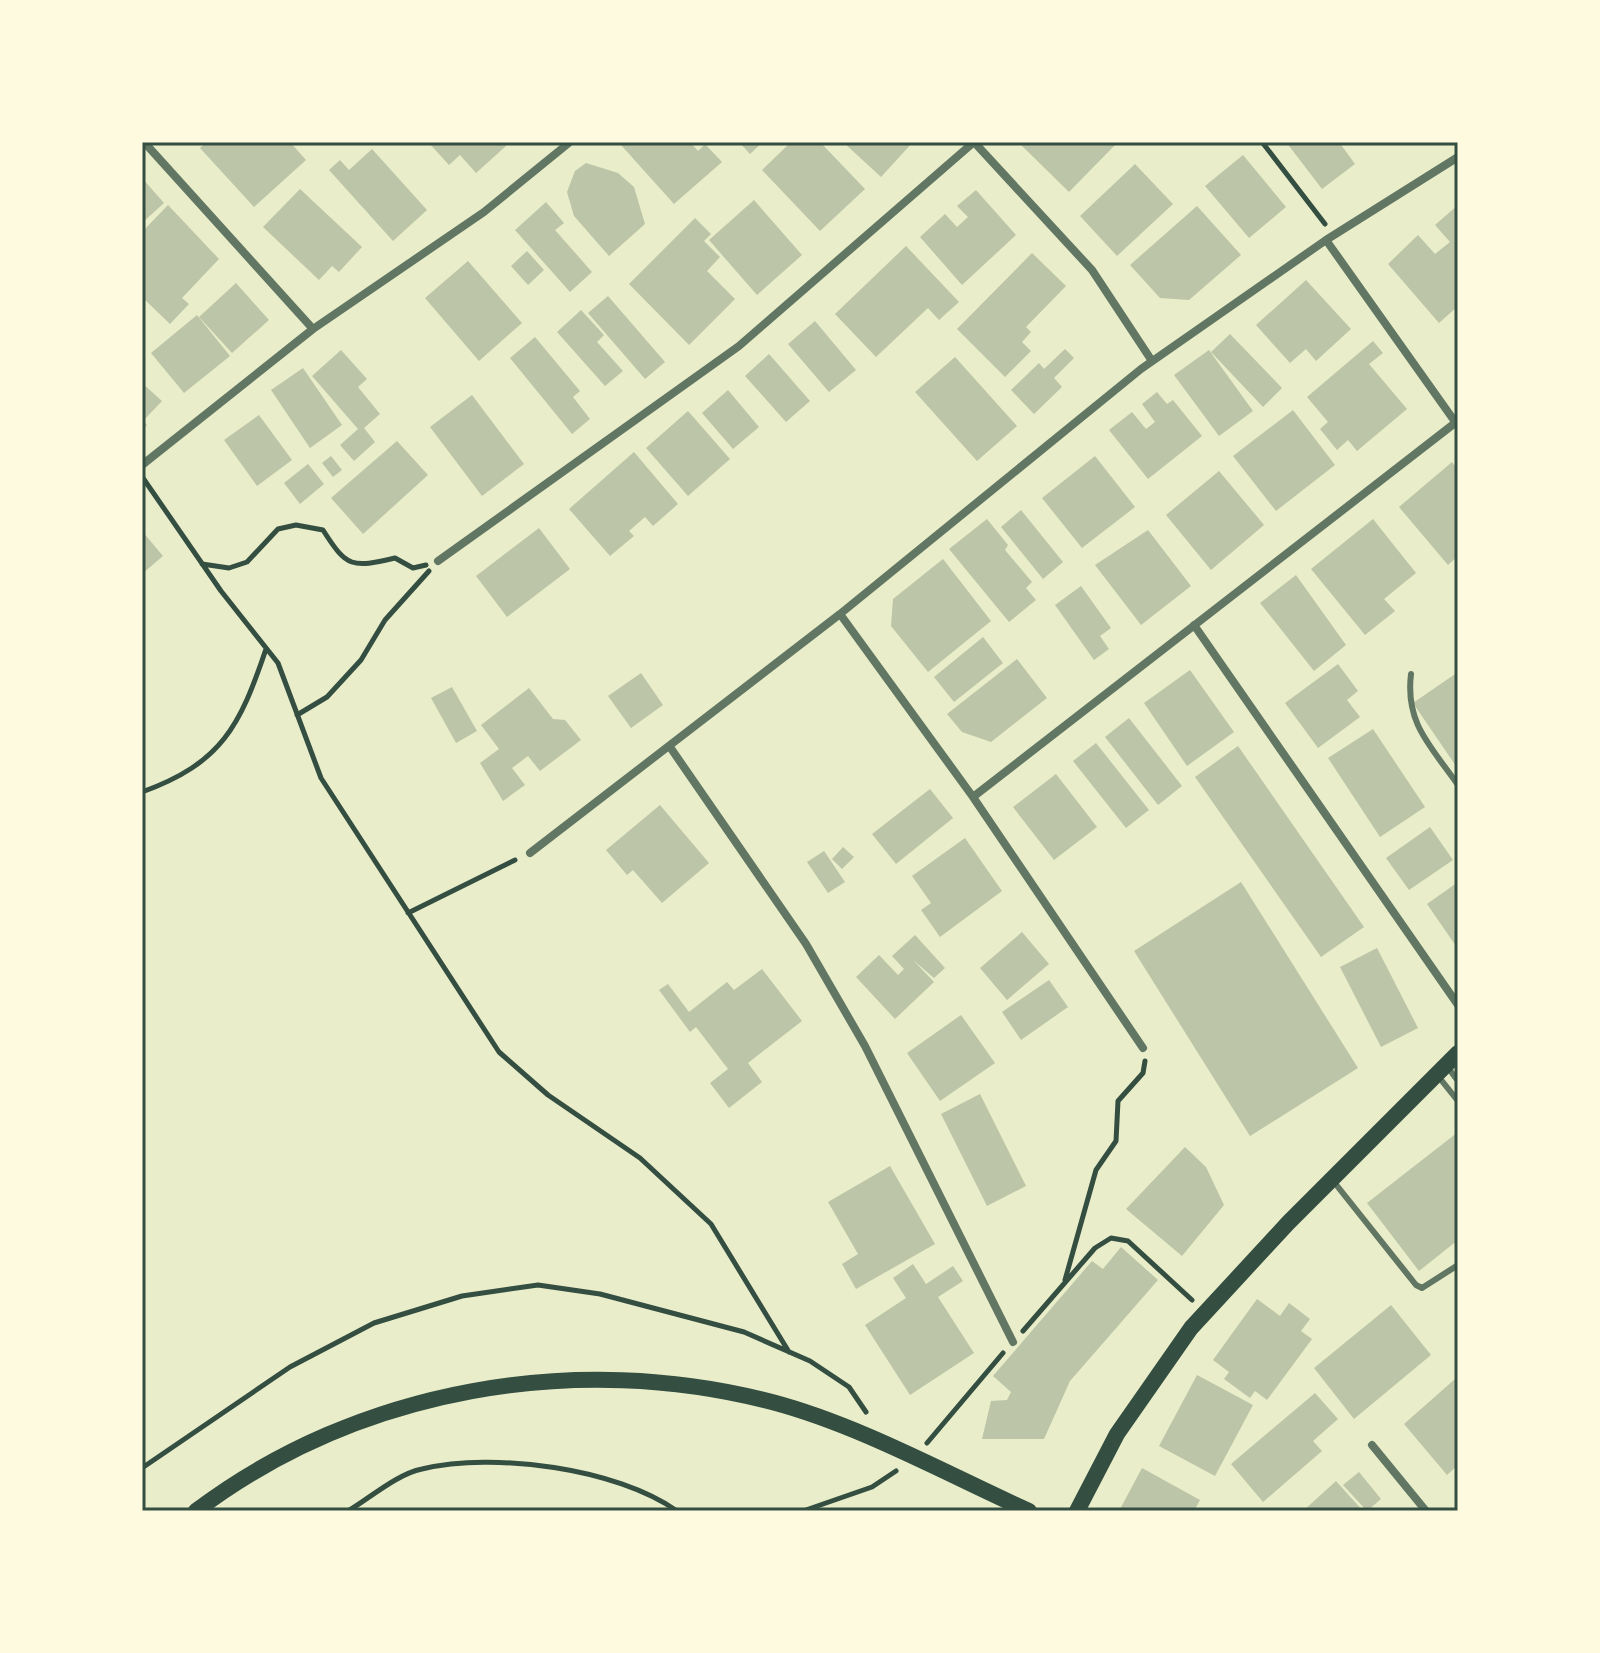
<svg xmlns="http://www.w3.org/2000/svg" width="1600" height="1653" font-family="'DM Sans',sans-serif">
<rect width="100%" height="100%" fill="#e9edc9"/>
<!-- building -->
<path fill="#bcc5a7" d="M206 142H290L306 160 254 207 200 148Z
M428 142H502L506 146 476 173 460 155 449 165Z
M625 142H690L698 151 705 144 722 162 674 204 621 145Z
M739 142H763L750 154Z
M791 142H820L865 189 820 231 762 170Z
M843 142H913L881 177Z
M1018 142H1114L1116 144 1069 192Z
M1286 142H1339L1355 164 1322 189Z
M372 149 427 210 393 241 329 170 340 160 349 170Z
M1243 155 1286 207 1249 238 1205 186Z
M586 163 618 173 634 187 645 224 609 256 574 216 567 192 575 171Z
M1135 164 1173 204 1117 256 1080 216Z
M142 178 164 203 142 223Z
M300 189 362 247 339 272 332 266 319 280 263 227Z
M976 190 1016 235 962 285 920 237 945 214 957 227 968 217 957 206Z
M754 200 802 255 757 295 709 240Z
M546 202 564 223 555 230 592 272 570 292 515 230Z
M168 205 219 259 182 298 189 304 170 324 142 297V232Z
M1458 205V306L1439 323 1388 264 1418 235 1435 254 1450 242 1435 225Z
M1197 206 1241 255 1189 300 1160 298 1130 265Z
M695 218 711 234 704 241 720 257 707 271 735 299 689 345 629 284Z
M906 246 959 302 939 320 928 308 876 357 835 314Z
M527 251 544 270 528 285 511 266Z
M1032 253 1066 286 1026 327 1031 332 1022 342 1031 351 1005 377 957 329Z
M468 261 522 323 479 361 425 298Z
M1306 280 1351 329 1316 361 1306 349 1290 363 1256 325Z
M236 283 269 320 232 353 199 317Z
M608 296 665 362 645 379 588 313Z
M581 310 604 335 597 342 623 371 605 386 557 332Z
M197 315 230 356 184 393 151 353Z
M815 321 856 370 829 392 788 344Z
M1230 334 1282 388 1263 407 1211 352Z
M535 337 580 391 573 397 590 419 572 434 510 358Z
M1373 341 1383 353 1369 364 1407 409 1357 451 1348 440 1337 450 1320 429 1328 422 1307 397Z
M1065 349 1074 358 1054 378 1062 387 1034 414 1011 390 1039 363 1044 369Z
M341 350 367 379 358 387 380 414 364 428 375 442 354 461 340 445 358 429 312 376Z
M1209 350 1253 411 1219 436 1174 375Z
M769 354 810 401 786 422 745 376Z
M955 357 1017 426 977 461 915 392Z
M303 368 342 425 310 448 271 390Z
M142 383 162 401 143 421 147 425 142 431Z
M728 390 759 427 733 449 702 413Z
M1157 392 1167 404 1173 400 1202 436 1148 479 1109 430 1132 412 1146 429 1155 422 1142 404Z
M472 395 524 464 482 496 430 427Z
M1293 410 1335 465 1276 511 1233 456Z
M688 411 730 459 688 496 646 448Z
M259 415 292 460 257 486 224 440Z
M397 441 428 475 363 534 331 498Z
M634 452 678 504 653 526 645 517 629 531 634 536 610 556 569 509Z
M331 456 342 470 333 477 322 463Z
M1095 456 1135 507 1082 548 1042 498Z
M1452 462 1458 470V556L1448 565 1399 507Z
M308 464 324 484 300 504 284 483Z
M1219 471 1264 525 1211 570 1166 515Z
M1021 510 1063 562 1043 579 1001 527Z
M987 519 1008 545 1005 550 1032 582 1026 588 1036 600 1009 622 949 549Z
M1373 519 1416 573 1384 599 1395 611 1365 635 1311 569Z
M539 528 570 569 507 617 476 576Z
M1148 530 1191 586 1141 625 1095 565Z
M142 531 163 556 142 574Z
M943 559 991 621 928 672 891 626 893 599Z
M1296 575 1346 645 1314 671 1260 603Z
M1081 586 1111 628 1100 636 1109 649 1094 660 1055 605Z
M983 637 1003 663 954 702 934 677Z
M1017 659 1047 698 991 742 962 732 947 714Z
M1338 664 1358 691 1347 700 1360 717 1318 748 1285 703Z
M1190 670 1234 732 1187 766 1144 703Z
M1458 672V769L1413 703Z
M641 673 663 705 631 728 608 696Z
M452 687 477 731 456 743 431 698Z
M529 688 553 719 565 720 581 740 540 771 528 756 512 768 525 785 503 801 480 763 499 749 481 725Z
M1129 718 1182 786 1158 805 1105 737Z
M1373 729 1425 807 1380 837 1328 758Z
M1096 743 1149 810 1126 828 1073 761Z
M1238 746 1364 927 1321 957 1195 777Z
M1056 774 1097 827 1054 860 1013 807Z
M930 789 953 818 896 864 872 834Z
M660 805 709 863 662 903 633 870 627 875 606 850Z
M1430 827 1453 860 1409 890 1386 858Z
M965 838 1002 891 940 937 921 910 931 903 912 876Z
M843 847 854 857 842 869 832 859Z
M824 851 845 882 828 893 807 862Z
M1241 882 1358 1068 1250 1136 1134 951Z
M1458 882V949L1427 904Z
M1022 932 1049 964 1007 1000 980 968Z
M915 935 945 968 934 978 913 960 934 982 895 1019 856 977 879 955 898 975 904 969 892 956Z
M1377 948 1418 1028 1381 1047 1340 967Z
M762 969 802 1021 748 1063 762 1082 729 1108 710 1083 728 1069 696 1027 690 1032 659 990 668 984 689 1012 727 982 734 990Z
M1049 980 1068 1007 1021 1040 1002 1012Z
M961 1015 995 1063 940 1101 907 1053Z
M980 1094 1026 1186 987 1206 941 1114Z
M1458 1132V1240L1419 1271 1367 1203Z
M1185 1147 1206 1167 1224 1205 1182 1256 1126 1209Z
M890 1166 935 1244 856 1289 842 1264 858 1254 828 1202Z
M1121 1247 1158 1280 1070 1381 1044 1439H982L991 1401 1007 1400 1011 1392 993 1376 1092 1261 1103 1269Z
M913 1264 926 1284 953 1266 963 1281 938 1297 974 1353 910 1395 865 1325 906 1298 893 1278Z
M1257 1299 1280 1316 1289 1303 1310 1319 1301 1331 1312 1339 1267 1400 1255 1391 1250 1398 1224 1379 1229 1372 1213 1360Z
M1391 1305 1431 1355 1354 1419 1314 1368Z
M1197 1375 1253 1405 1215 1476 1159 1446Z
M1455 1379 1458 1465 1447 1475 1404 1424Z
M1315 1393 1338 1419 1313 1441 1322 1451 1263 1502 1231 1464Z
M1142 1468 1200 1500 1194 1511H1119Z
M1359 1472 1381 1499 1367 1511 1343 1485Z
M1336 1481 1363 1511H1303Z"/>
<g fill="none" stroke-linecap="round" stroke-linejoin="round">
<!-- path -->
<path stroke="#344e41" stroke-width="5" d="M1262 142 1325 224
M143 478 221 591 278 663 321 778 499 1052 548 1095 640 1158 711 1224 789 1352
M202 564 229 568 247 562 278 529 296 525 323 530C347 568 352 568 395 558L413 568 426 565
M297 715 327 697 361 660 385 620 429 571
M142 792C222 763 240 726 266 649
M408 913 515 860
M1065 1280 1096 1170 1116 1141 1118 1101 1143 1073 1145 1061
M1023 1331 1095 1248 1111 1238 1128 1241 1192 1300
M927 1443 1003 1353
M142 1468 290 1367 374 1323 462 1296 538 1285 600 1294 744 1332 810 1361 849 1387 866 1412
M348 1511C370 1498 397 1474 422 1469 495 1452 616 1468 677 1511
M803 1511 872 1487 896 1471"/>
<!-- service -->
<path stroke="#617663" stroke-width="6" d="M1411 674C1405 724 1431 746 1458 785
M1446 1065 1458 1081
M1438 1076 1458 1101
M1334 1182 1416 1285 1422 1288 1458 1265"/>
<!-- minor -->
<path stroke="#617663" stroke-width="8" d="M144 142 313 329
M974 142 1092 270 1152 361
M1326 240 1458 426
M142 465 313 329 484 212 570 142
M438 561 739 346 974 142
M840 614 973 797 1143 1048
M1194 625 1458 1005
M670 747 806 944 865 1046 1013 1342
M973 797 1455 423
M530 853 840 614 1141 369 1326 240 1458 157
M1372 1445 1426 1511"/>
<!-- secondary -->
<path stroke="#344e41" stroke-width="16" d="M196 1511C359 1388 576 1351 772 1402 859 1425 947 1474 1029 1511
M1077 1511 1117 1434 1191 1328 1288 1223 1458 1053"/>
</g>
<!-- border -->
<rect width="1600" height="1653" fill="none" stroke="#fefae0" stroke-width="288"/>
<rect x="144" y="144" width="1312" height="1365" fill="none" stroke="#344e41" stroke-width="3"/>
</svg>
